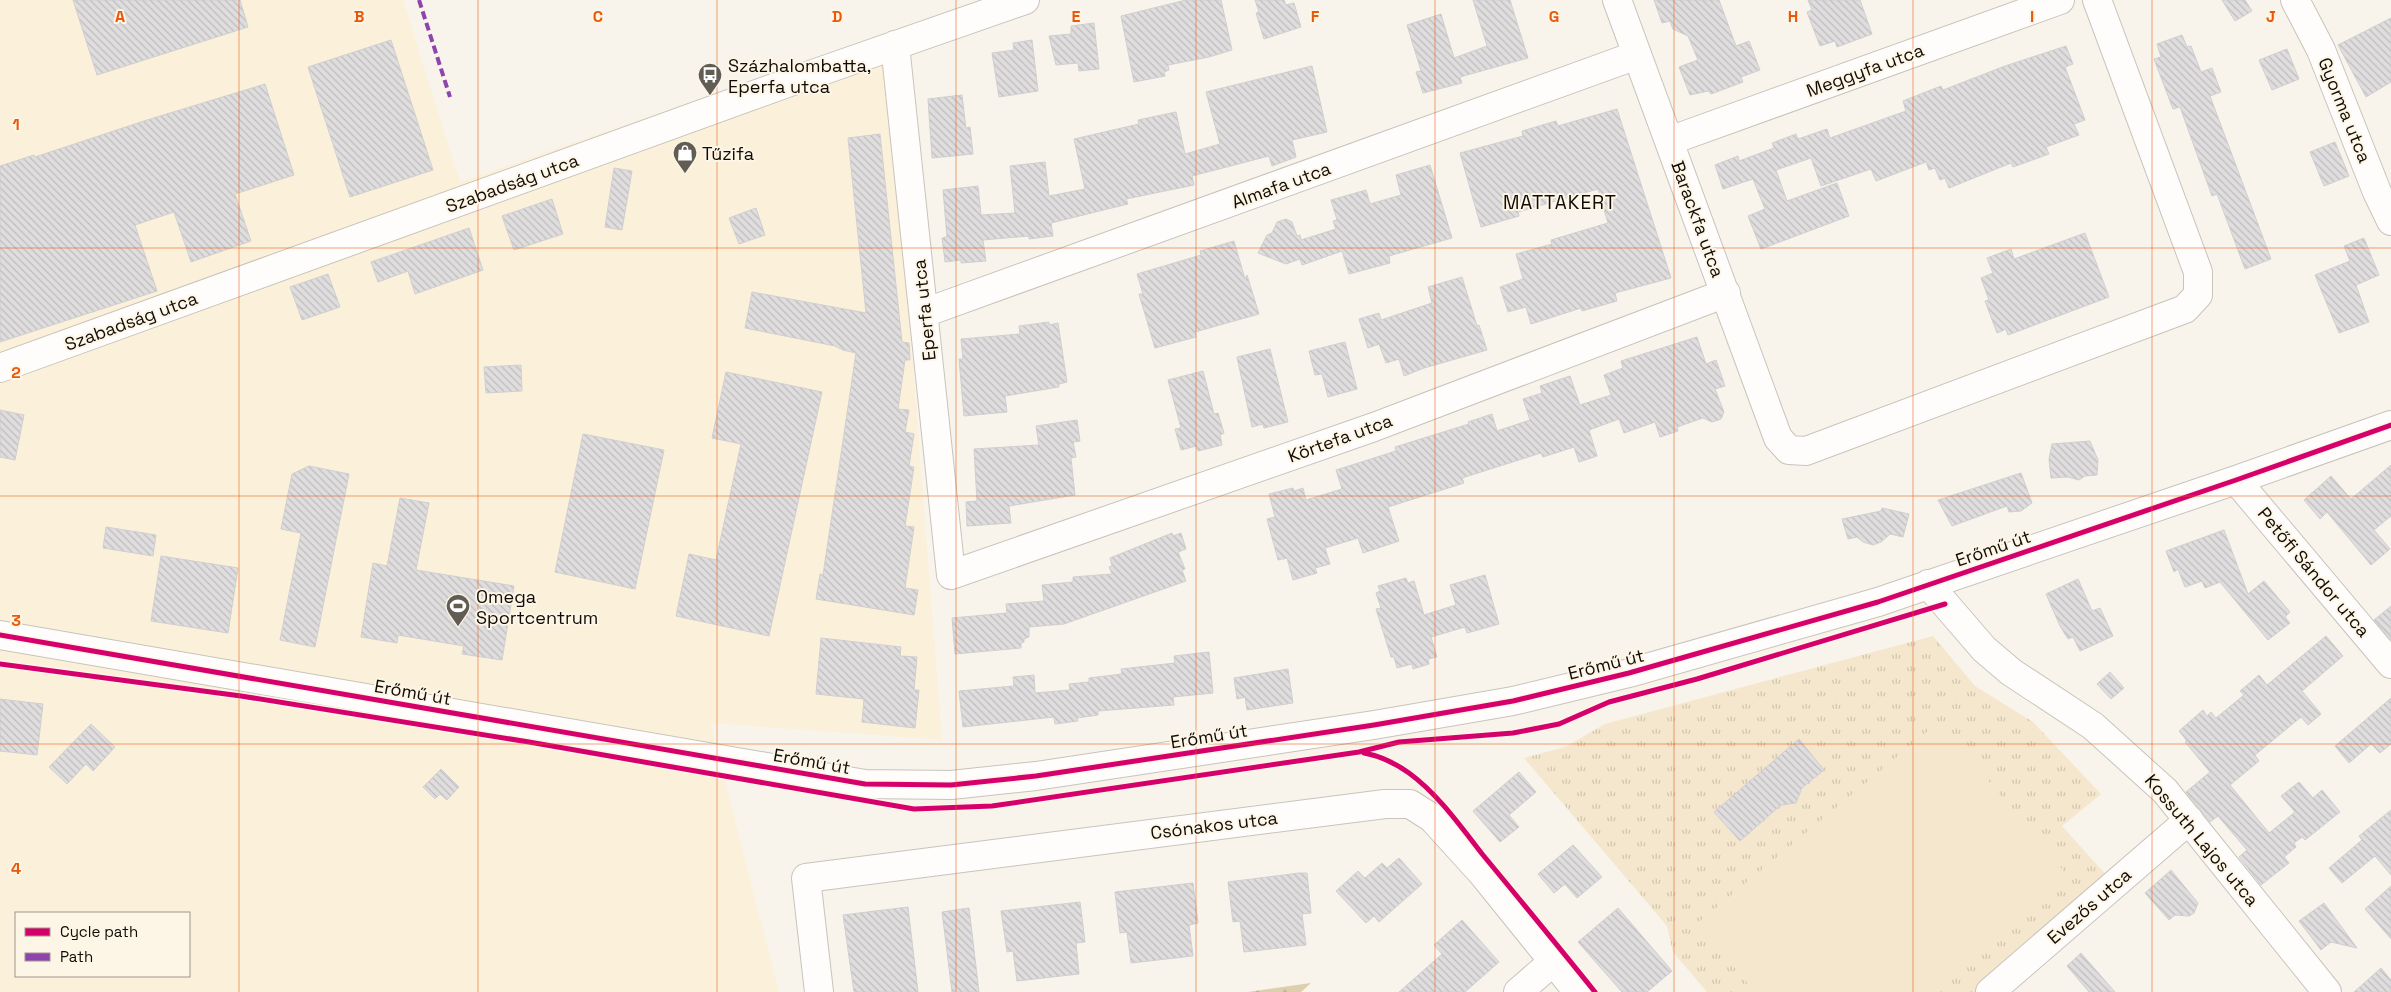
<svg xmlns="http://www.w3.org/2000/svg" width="2391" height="992" font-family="'Space Grotesk',sans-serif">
<defs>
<pattern id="grass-tufts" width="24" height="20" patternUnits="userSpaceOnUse" patternTransform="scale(1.25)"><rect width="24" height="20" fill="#f5e7cd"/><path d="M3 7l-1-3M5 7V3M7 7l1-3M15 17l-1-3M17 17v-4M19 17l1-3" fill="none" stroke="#d1c5ae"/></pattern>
<pattern id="forest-firs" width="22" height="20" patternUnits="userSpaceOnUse" patternTransform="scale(1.25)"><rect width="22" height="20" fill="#dfcead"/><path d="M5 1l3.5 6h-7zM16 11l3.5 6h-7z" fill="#beb093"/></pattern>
<pattern id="building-back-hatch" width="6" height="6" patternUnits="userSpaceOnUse" patternTransform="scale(1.25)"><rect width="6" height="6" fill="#dfddde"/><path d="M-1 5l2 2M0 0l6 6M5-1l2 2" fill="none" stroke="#bebcbd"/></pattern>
</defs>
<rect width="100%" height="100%" fill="#f8f4eb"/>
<!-- built -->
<path fill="#fbf0da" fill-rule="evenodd" d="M0 0H403L460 182 887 34 942 740 710 723 779 992H0ZM16 913H189V976H16Z"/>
<!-- grass -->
<path fill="url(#grass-tufts)" d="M1933 636 1975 686 2033 722 2101 794 2062 826 2117 887 1986 992H1707L1673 952 1667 926 1524 758 1565 747 1605 724Z"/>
<!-- forest -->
<path fill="url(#forest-firs)" d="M1311 983 1301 992H1248Z"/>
<!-- garden -->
<path fill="#f5e7cd" d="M1939 722 2066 874 1925 992H1755L1698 923Z"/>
<!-- building -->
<path fill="url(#building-back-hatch)" stroke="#d0cfd0" d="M73 0H240L248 27 97 75Z
M1186 0H1221L1232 50 1209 57 1168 65 1169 70 1164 72 1165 76 1134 82 1121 16Z
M1255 0H1284L1286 5 1294 3 1301 27 1264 39 1256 13 1259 12Z
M1473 0H1510L1528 58 1460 77 1462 83 1423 93 1416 72 1421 71 1407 25 1441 14 1454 58 1487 46Z
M1654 0H1719L1736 46 1749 41 1760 70 1741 77 1743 82 1711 94 1708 91 1690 95 1679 67 1698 60 1688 36 1673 29 1670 21 1662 23Z
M1808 0H1860L1872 34 1837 47 1835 41 1820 46 1807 12 1812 10Z
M2222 0H2245L2252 11 2235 21Z
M2391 18V82L2366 97 2338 45Z
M1094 23 1099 69 1079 71 1078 63 1056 65 1049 36 1071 34V26Z
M2182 35 2187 47 2191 46 2201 72 2212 68 2221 92 2210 96 2271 259 2245 269 2217 194 2212 196 2180 107 2173 109 2154 59 2161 57 2157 44Z
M391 40 433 170 350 197 308 67Z
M1032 40 1038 91 999 97 992 53 1014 50 1013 43Z
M2066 46 2073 64 2065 67 2085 120 2074 124 2079 135 2046 147 2049 154 2013 167 2011 163 1949 188 1945 178 1940 180 1935 168 1929 170 1926 162 1876 181 1871 169 1821 186 1811 158 1776 170 1787 201 1837 183 1849 216 1761 249 1748 216 1765 209 1753 179 1723 189 1715 165 1738 156 1739 161 1774 148 1772 143 1796 134 1798 139 1827 129 1830 138 1906 111 1903 101 1941 86 1943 90 2005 66Z
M2287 49 2299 79 2272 90 2259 60Z
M1312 66 1327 132 1292 140 1296 157 1272 166 1269 156 1192 176 1194 185 1126 199 1128 204 1051 223 1053 236 1029 239V236L983 240 986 261 961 263V260L945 262 942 238 947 237 943 190 978 186 981 215 1015 213 1010 166 1045 162 1049 196 1085 189 1074 139 1139 124 1138 120 1176 112 1185 154 1220 144 1206 92Z
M265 84 294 175 235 194 251 241 191 262 174 212 135 225 157 291 0 342V166L34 155 35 157 147 120Z
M962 95 966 128 970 127 973 154 932 158 928 99Z
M1617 109 1671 278 1615 293 1617 301 1582 311 1581 308 1531 324 1526 307 1508 312 1500 287 1523 279 1516 254 1552 244 1551 240 1608 223 1598 189 1518 212 1519 216 1481 227 1460 153 1523 136 1522 131 1556 121 1558 126Z
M880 134 902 342 909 343 910 360H905L898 409 909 410 905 432 914 434 909 466 914 467 905 526 914 527 905 588 918 590 914 615 816 599 820 574 823 575 856 353 843 350 835 346 745 328 752 292 866 313 848 138Z
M2335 142 2349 176 2324 186 2310 152Z
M1430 165 1452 238 1389 256 1390 263 1349 274 1342 251 1302 265 1300 259 1286 264 1258 253 1267 235 1272 233 1277 222 1286 219 1292 222 1297 236 1300 235 1301 240 1336 229 1333 221 1337 220 1331 200 1366 190 1370 204 1401 195 1396 175Z
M614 168 632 171 622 230 605 227Z
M552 199 563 234 514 250 502 216Z
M756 208 765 235 739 244 729 218Z
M469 228 483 270 415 294 408 271 378 282 371 262Z
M2085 233 2109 297 2008 335 2006 329 1997 333 1985 301 1989 300 1981 278 1993 273 1987 258 2011 249 2014 259Z
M2364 238 2379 275 2356 285 2369 322 2339 333 2315 275 2350 261 2344 246Z
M1234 241 1245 279 1247 275 1259 314 1195 332 1196 337 1155 348 1139 294H1143L1137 274 1201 255 1200 251Z
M328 274 340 307 302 320 290 287Z
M1462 277 1477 326 1479 325 1487 350 1424 368 1404 376 1399 359 1386 363 1379 344 1368 348 1359 319 1379 313 1381 320 1432 303 1428 287Z
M1049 322V325L1058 323 1067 382 1059 384V387L1005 396 1007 412 964 416 959 359H963L961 339 1020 334 1019 326Z
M1697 337 1706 364 1716 360 1725 386 1715 389 1724 412 1721 419 1712 422 1703 418 1677 427 1678 431 1660 437 1655 422 1624 433 1619 419 1589 430 1597 456 1579 462 1574 447 1543 457 1541 453 1462 478 1464 483 1388 507 1399 541 1363 553 1358 538 1325 548 1330 564 1315 568 1317 573 1293 580 1287 558 1278 560 1267 519 1275 517 1269 494 1293 488 1294 491 1303 488 1306 500 1342 489 1336 470 1396 451 1395 447 1469 424 1468 422 1492 414 1497 431 1530 420 1523 399 1542 393 1540 386 1570 376 1580 405 1611 395 1604 375 1623 368 1621 361Z
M1345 342 1357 389 1328 397 1322 374 1315 375 1309 351Z
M1270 349 1288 422 1264 428 1263 424 1252 427 1237 357Z
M521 365 522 391 486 393 484 367Z
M1203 371 1214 414 1218 413 1224 433 1220 435 1222 445 1198 451 1196 446 1181 450 1175 429 1181 428 1168 380Z
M726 372 822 392 769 636 676 616 689 554 716 560 741 444 712 438Z
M0 410 24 415 15 460 0 457Z
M1077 420 1080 441 1073 442 1076 457 1071 458 1075 495 1009 506 1011 523 967 526 966 502 977 501 974 449 1039 445 1036 426Z
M583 434 664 450 635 589 555 572Z
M2090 441 2098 460 2097 475 2085 476 2079 480 2068 477 2051 478 2049 459 2052 444Z
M2391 465V516L2374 530 2390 549 2371 565 2327 512 2320 519 2304 500 2331 476 2351 499Z
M309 466 349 474 315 647 280 640 301 533 281 529 292 474Z
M2021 473 2032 503 2021 511 2009 512 2007 506 1952 526 1938 500Z
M400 498 429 503 416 570 514 586 502 660 462 654 464 646 398 635 397 643 361 637 373 563 387 566Z
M1882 508 1909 514 1903 537 1890 534 1881 542 1873 545 1863 542 1857 537 1848 539 1842 519 1881 511Z
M106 527 156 535 153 556 103 548Z
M2224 530 2248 594 2264 581 2290 612 2285 617 2290 623 2268 640 2220 582 2205 588 2202 581 2185 587 2178 569 2174 572 2166 551Z
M1172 533 1173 536 1181 533 1186 549 1178 552 1185 569 1182 570 1186 581 1064 624 1029 627V637L1024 639V642L1021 643V648L955 654 952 618 1007 613 1006 604 1044 601 1042 585 1073 582V577L1112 574 1109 567 1112 566 1110 558Z
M161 556 238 568 228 633 151 621Z
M1485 575 1499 624 1467 633 1465 627 1431 637 1437 657 1428 659 1429 664 1413 669 1412 664 1397 668 1394 657H1391L1376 609 1381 608 1376 593 1380 591 1378 586 1406 578 1408 583 1414 581 1424 615 1456 605 1450 585Z
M2078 579 2092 611 2100 608 2113 636 2080 651 2073 637 2068 639 2060 626 2046 594Z
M2391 606V640L2374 620Z
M2326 636 2343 656 2302 691 2321 714 2308 725 2301 717 2255 755 2259 761 2230 785 2269 833 2295 812 2281 796 2299 782 2313 798 2322 790 2340 812 2305 840 2302 837 2294 843 2296 847 2284 857 2289 863 2261 885 2239 857 2247 850 2218 816 2210 822 2186 792 2210 772 2185 742 2187 741 2179 731 2203 710 2207 716 2211 712 2216 718 2244 695 2240 691 2259 675 2267 685Z
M821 638 901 647 900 656 917 657 914 690H919L915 728 862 722 864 699 816 694Z
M1209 652 1213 693 1173 697 1174 705 1098 711V715L1077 718 1078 721 1055 724 1054 717 963 727 959 691 1014 686 1013 677 1034 675 1035 693 1070 690 1069 684 1089 682V678L1122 674 1121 669 1175 663 1174 656Z
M1288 669 1293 703 1247 710 1245 697 1237 699 1234 678Z
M2110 672 2124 688 2111 699 2097 684Z
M2391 698V744L2380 753 2371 744 2349 763 2335 746Z
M0 699 43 704 37 755 0 751Z
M91 724 115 747 93 771 86 764 67 784 49 767Z
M1799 739 1824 770 1802 788 1796 803 1781 805 1740 841 1714 812Z
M441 769 459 787 447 800 440 794 435 799 423 787Z
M1519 772 1536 792 1509 815 1519 827 1500 842 1473 811Z
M2391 810V875L2375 856 2342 883 2329 868 2362 840 2359 836Z
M1573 845 1602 877 1577 898 1565 884 1554 893 1538 874Z
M1399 858 1422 884 1379 922 1374 916 1366 923 1336 891 1358 871 1365 878 1382 863 1387 868Z
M2171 870 2198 903 2194 913 2189 916 2175 915 2169 920 2145 893Z
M1299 873H1307L1311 913 1302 914 1306 945 1244 952 1240 921 1233 922 1228 882Z
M1193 883 1198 923 1189 925 1193 956 1131 963 1127 932 1120 933 1115 892Z
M2391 886V939L2365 909Z
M1080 902 1085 942 1076 943 1079 974 1017 981 1013 951 1007 952 1001 911Z
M2324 903 2357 948 2331 942 2321 950 2299 921Z
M908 907 918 992H854L843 915Z
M969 908 979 992H952L942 912Z
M1618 908 1672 971 1647 992H1622L1578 942Z
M1462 920 1499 962 1465 992H1399L1442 954 1434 945Z
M2081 953 2115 992H2089L2067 966Z
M2381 968 2391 980V992H2354Z"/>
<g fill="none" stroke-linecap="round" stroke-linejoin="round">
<defs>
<path id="minor" d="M1617 0 1778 438 1789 450 1806 451 2185 309 2198 295V272L2097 0
M2295 0 2321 50 2377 192 2391 221
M895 45 951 575 1374 427 1726 293
M1669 141 2060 0
M924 313 1637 55
M0 368 790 82 1025 0
M2236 480 2391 664
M1928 584 1984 649 2011 672 2093 726 2165 791 2327 992
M0 635 865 784 951 785 1036 776 1374 725 1513 701 1629 673 1878 602 2236 480 2391 425
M819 992 806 878 1385 804H1410L1432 818 1482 873 1578 992
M1518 992 1554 961
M1990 992 2189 820"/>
</defs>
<!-- minor casing -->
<use href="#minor" stroke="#c8c4bb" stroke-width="30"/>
<!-- minor -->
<use href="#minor" stroke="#fefdfc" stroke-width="28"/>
<!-- quiet -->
<path stroke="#8e44ad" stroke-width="4" stroke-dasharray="8 4" stroke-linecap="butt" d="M419 0 450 97"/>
<defs>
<path id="cycleway" d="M0 635 865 784 951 785 1036 776 1374 725 1513 701 1629 673 1878 602 2236 480 2391 425
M0 664 241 696 529 742 914 809 992 806 1359 752 1399 742 1513 733 1559 724 1609 702 1697 679 1945 604
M1364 753C1380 756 1395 763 1409 773 1438 794 1461 827 1483 855 1521 901 1558 946 1595 992"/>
</defs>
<!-- cycleway casing -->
<use href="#cycleway" stroke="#fdf5e6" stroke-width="8"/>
<!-- cycleway -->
<use href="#cycleway" stroke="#d6006c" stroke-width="5"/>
</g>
<!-- grid -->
<path fill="none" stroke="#e8590c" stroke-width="1" stroke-opacity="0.55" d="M239 0V992M478 0V992M717 0V992M956 0V992M1196 0V992M1435 0V992M1674 0V992M1913 0V992M2152 0V992M0 248H2391M0 496H2391M0 744H2391"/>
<!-- icons -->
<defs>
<symbol id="bus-pin" viewBox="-11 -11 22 30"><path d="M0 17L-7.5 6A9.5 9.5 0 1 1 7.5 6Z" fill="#615d55" stroke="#fdf5e6"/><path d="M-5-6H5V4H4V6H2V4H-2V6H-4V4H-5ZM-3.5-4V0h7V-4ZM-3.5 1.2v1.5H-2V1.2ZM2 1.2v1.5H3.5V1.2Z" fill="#fff"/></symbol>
<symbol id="shop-pin" viewBox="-11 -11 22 30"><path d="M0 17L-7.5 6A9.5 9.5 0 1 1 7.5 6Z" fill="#615d55" stroke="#fdf5e6"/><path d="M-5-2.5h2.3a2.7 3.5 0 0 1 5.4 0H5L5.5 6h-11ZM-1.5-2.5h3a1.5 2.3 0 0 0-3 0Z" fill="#fff"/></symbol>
<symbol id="stadium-pin" viewBox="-11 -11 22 30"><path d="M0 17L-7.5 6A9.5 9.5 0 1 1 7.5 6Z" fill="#615d55" stroke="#fdf5e6"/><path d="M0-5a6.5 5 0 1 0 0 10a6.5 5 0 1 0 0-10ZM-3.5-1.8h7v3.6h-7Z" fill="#fff"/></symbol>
</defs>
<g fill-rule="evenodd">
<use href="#bus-pin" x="696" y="61" width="28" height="38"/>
<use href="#shop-pin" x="671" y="139" width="28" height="38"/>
<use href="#stadium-pin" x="444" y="592" width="28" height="38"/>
</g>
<g text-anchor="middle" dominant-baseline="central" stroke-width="4" stroke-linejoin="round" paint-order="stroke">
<!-- poi labels -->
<g font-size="18" fill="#100b04" stroke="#fdf5e6" text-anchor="start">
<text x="728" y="65">Százhalombatta,<tspan x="728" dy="21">Eperfa utca</tspan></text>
<text x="702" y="153">Tűzifa</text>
<text x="476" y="596">Omega<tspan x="476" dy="21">Sportcentrum</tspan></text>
</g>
<!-- street labels -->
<g font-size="18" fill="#100b04" stroke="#fdf5e6">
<text transform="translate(1865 70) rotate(-20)">Meggyfa utca</text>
<text transform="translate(2345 110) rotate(68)">Gyorma utca</text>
<text transform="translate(512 183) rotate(-20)">Szabadság utca</text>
<text transform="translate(1281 185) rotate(-20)">Almafa utca</text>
<text transform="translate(1698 219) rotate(70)">Barackfa utca</text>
<text transform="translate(924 310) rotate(-96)">Eperfa utca</text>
<text transform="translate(131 321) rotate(-20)">Szabadság utca</text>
<text transform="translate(1340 438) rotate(-20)">Körtefa utca</text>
<text transform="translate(1993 548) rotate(-19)">Erőmű út</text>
<text transform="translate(2314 572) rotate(50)">Petőfi Sándor utca</text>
<text transform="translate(1606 664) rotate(-14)">Erőmű út</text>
<text transform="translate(413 692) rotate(10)">Erőmű út</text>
<text transform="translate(1209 736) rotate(-9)">Erőmű út</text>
<text transform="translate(812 761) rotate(10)">Erőmű út</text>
<text transform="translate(1214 825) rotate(-7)">Csónakos utca</text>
<text transform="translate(2202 840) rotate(50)">Kossuth Lajos utca</text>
<text transform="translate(2089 906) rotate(-41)">Evezős utca</text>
</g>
<!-- neighbourhood labels -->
<g font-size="19" letter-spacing="1" fill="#100b04" stroke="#fdf5e6">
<text x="1560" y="202">MATTAKERT</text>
</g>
</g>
<g font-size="16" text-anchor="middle" font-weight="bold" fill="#e8590c" stroke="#fdf5e6" stroke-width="4" stroke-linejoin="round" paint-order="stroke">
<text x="120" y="22">A</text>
<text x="359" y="22">B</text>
<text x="598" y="22">C</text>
<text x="837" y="22">D</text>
<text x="1076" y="22">E</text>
<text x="1315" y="22">F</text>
<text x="1554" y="22">G</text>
<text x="1793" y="22">H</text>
<text x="2032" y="22">I</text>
<text x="2271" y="22">J</text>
<text x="16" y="130">1</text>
<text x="16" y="378">2</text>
<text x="16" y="626">3</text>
<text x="16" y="874">4</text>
</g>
<!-- legend -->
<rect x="15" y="912" width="175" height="65" fill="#fdf5e6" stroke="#9e978c"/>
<rect x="25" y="928" width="25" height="8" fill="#d6006c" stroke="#9e978c"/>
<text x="60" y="937" font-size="15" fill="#100b04">Cycle path</text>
<rect x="25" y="953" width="25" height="8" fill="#8e44ad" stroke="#9e978c"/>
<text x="60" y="962" font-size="15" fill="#100b04">Path</text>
</svg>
